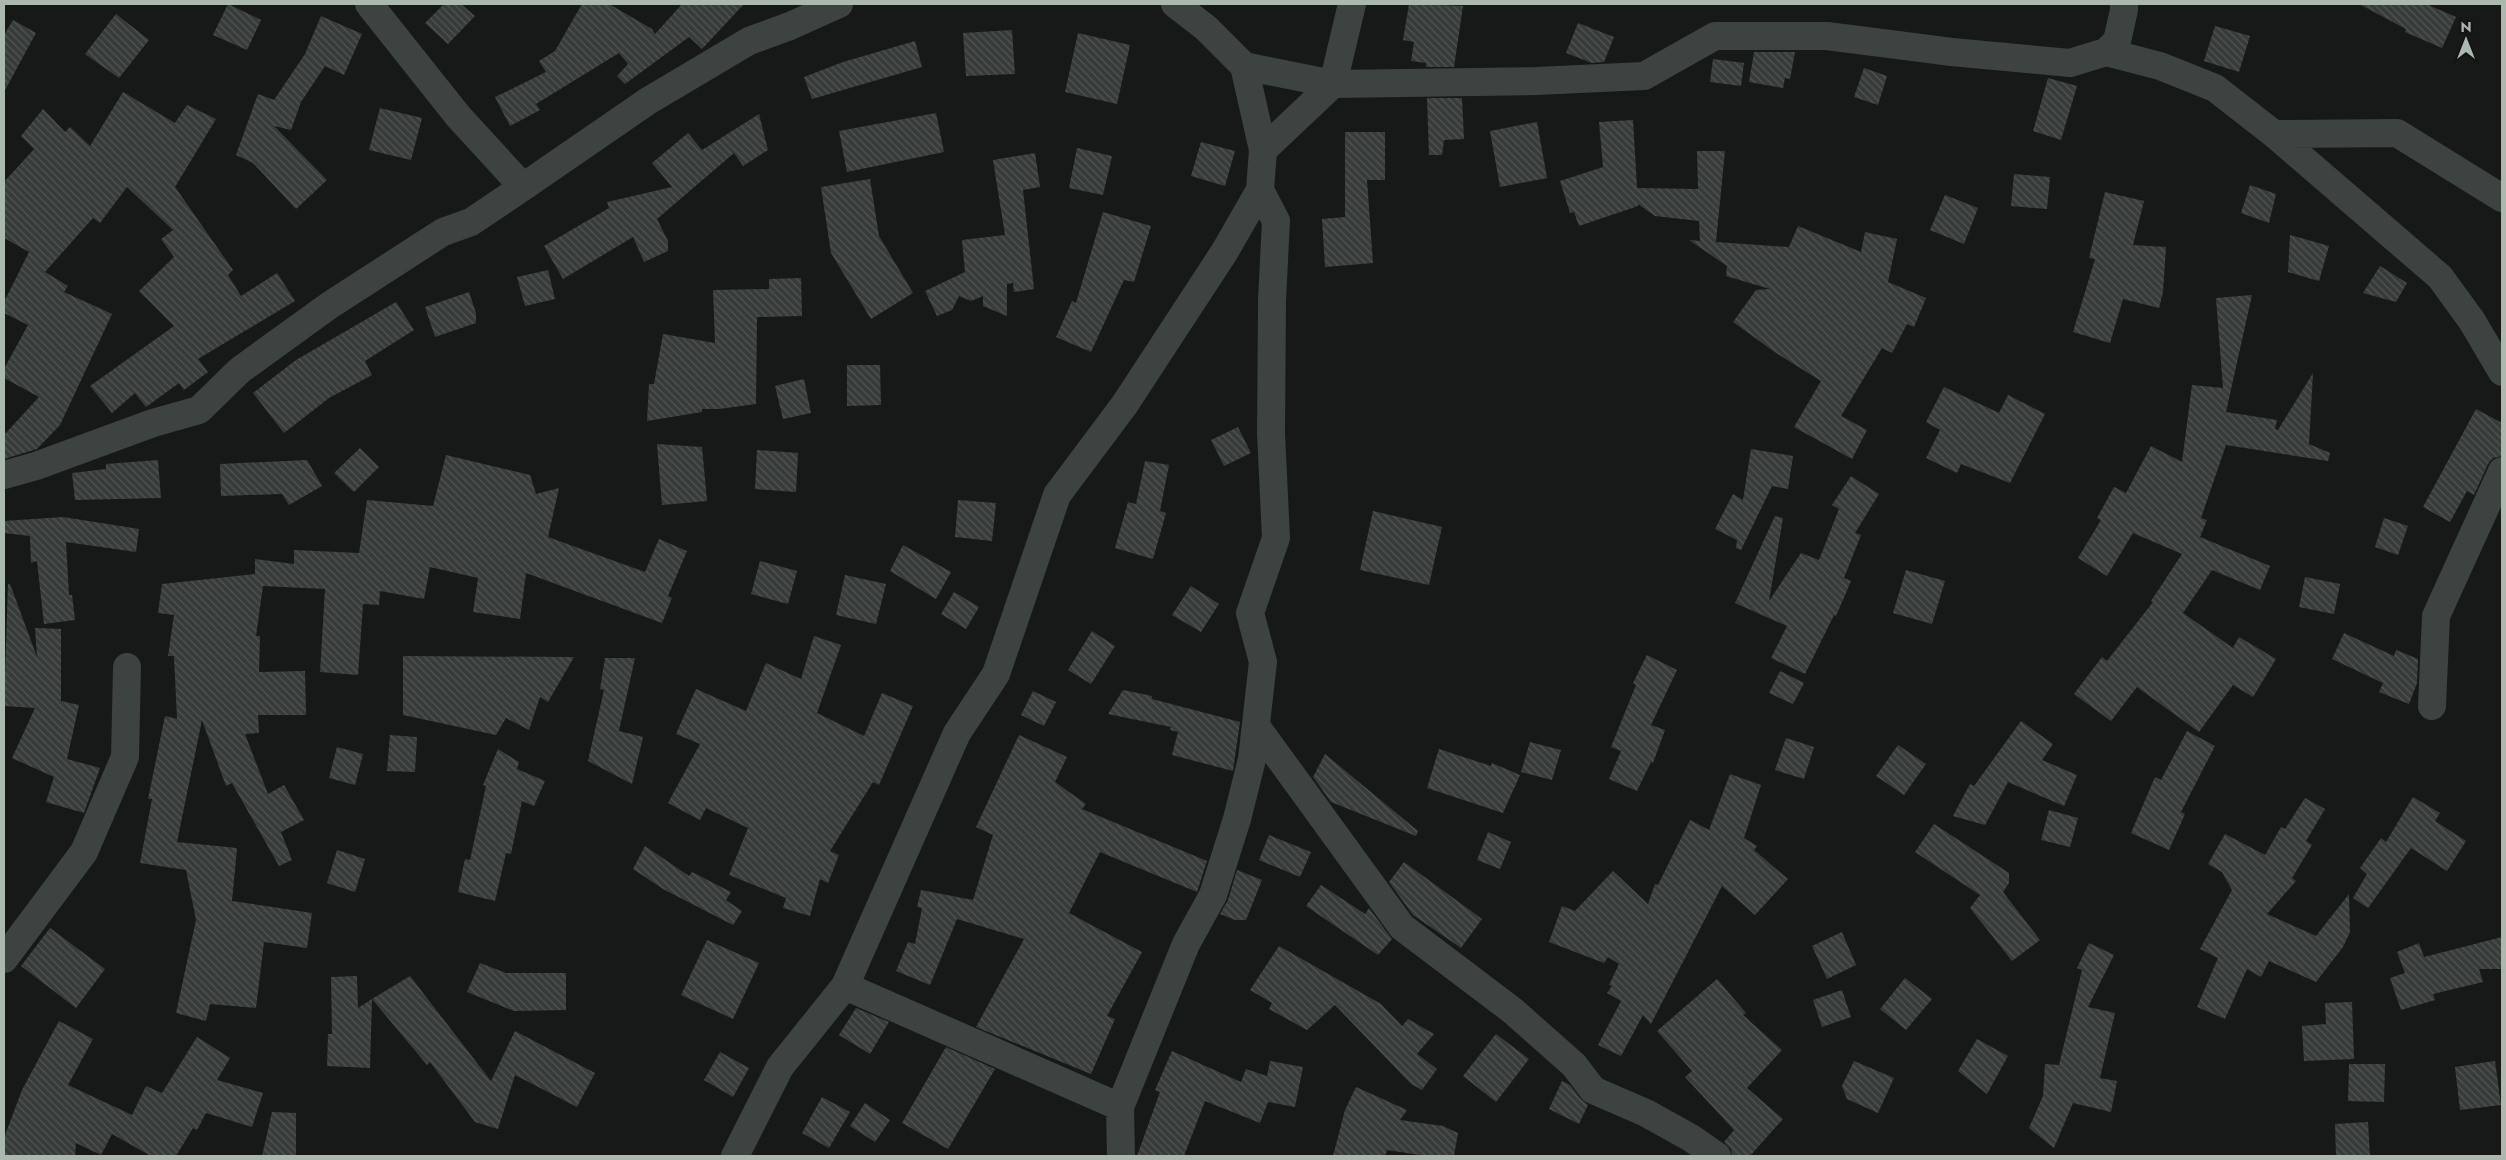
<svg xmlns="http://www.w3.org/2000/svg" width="2506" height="1160" font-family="Jost,sans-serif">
<defs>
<pattern id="building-back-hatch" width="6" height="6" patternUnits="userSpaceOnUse" patternTransform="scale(1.25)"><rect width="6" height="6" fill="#373b39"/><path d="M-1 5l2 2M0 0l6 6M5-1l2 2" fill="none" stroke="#515553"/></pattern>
</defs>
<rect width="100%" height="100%" fill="#171918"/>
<!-- building -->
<path fill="url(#building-back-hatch)" d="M228 4 261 20 247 50 213 35Z
M444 4H461L475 16 448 44 425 23Z
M582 4H609L652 29 655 34 682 4H744L702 49 689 37 625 84 617 76 628 64 619 53 536 104 540 110 510 126 495 97 546 72 539 61 555 51Z
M1409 4 1463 6 1454 67H1426V63L1411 61 1414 42 1403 40Z
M2359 4H2426L2456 17 2442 48 2405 32 2406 29Z
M116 14 149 40 119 78 85 54Z
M321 16 362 34 344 75 325 66 301 102 291 130 274 126 327 180 296 209 253 163 236 155 258 94 274 100 305 54Z
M13 20 36 33 4 92V35Z
M1578 23 1614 37 1604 62 1592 63 1566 53Z
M2215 26 2250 36 2239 72 2204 61Z
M1012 30 1015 74 966 76 963 33Z
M1078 33 1130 45 1117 104 1065 92Z
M915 41 922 67 812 99 804 77 843 62Z
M1754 52H1795L1790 79 1785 78 1783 88 1749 82Z
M1713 59 1744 63 1741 86 1710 82Z
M1864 68 1887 76 1878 105 1854 97Z
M2048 78 2077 86 2061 140 2033 131Z
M123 92 175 123 187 105 216 119 175 187 233 270 228 275 241 296 277 273 295 301 198 359 208 372 184 390 179 383 146 407 135 393 112 413 90 386 174 326 139 291 174 257 161 239 173 230 127 187 100 223 93 218 45 272 68 286 64 292 112 314 60 425 37 449 4 459V435L39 397 4 378V369L28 325 4 313V302L29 252 4 238V182L34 149 21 136 43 109 65 132 70 127 90 146Z
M1427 98H1462L1464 139 1444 140 1442 155H1429Z
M380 108 422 118 411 160 369 150Z
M936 113 944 152 847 172 839 131Z
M759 114 768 150 743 166 734 153 657 219 668 241V251L644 262 633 237 563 279 544 246 609 208 607 202 672 187 652 163 688 133 702 150Z
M1633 120 1637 188 1698 189 1697 151H1725L1716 242 1789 247 1798 226 1861 252 1865 232 1897 239 1888 282 1926 298 1914 327 1907 324 1892 353 1882 348 1841 416 1867 430 1852 459 1794 427 1821 381 1776 353 1733 322 1756 290 1770 289 1726 276 1727 266 1689 240 1700 241 1699 221 1655 216 1638 204V206L1579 226 1574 212 1570 213 1560 181 1603 167 1599 122Z
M1537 122 1547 178 1500 187 1490 131Z
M1345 132H1385V180H1367L1373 263 1325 267 1322 219 1345 217Z
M1201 142 1235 151 1225 186 1191 176Z
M1077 148 1112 156 1103 195 1069 188Z
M1035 153 1040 187 1023 190 1034 289 1014 292 1013 283 1007 284V316L983 306V296L971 301 959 296 952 310 937 316 925 291 965 272 962 240 1005 235 993 160Z
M2014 174 2050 177 2047 209 2011 206Z
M870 179 879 236 913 293 871 319 831 253 821 187Z
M2250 185 2276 194 2269 223 2241 213Z
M2105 192 2144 201 2133 245 2166 247 2163 292 2159 308 2123 299 2110 343 2073 332 2095 259 2089 258Z
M1945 195 1978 208 1964 244 1930 230Z
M1103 212 1151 226 1134 282 1124 280 1091 352 1056 337 1072 301 1076 303Z
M2290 235 2329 246 2319 281 2288 272Z
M2380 266 2407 283 2396 302 2363 293Z
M548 270 555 299 525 306 517 277Z
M801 278 802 316 757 317 756 404 719 409H702V412L647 421 649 384H654L663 334 715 343 713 290 769 289V279Z
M469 292 476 313V323L435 337 425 307Z
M2252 295 2226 412 2277 420 2275 429 2278 430 2313 373 2309 444 2330 453 2328 461 2226 445 2201 518 2207 520 2200 537 2270 566 2260 590 2212 570 2183 613 2233 648 2239 637 2276 659 2253 697 2233 685 2199 732 2137 687 2111 721 2074 694 2102 657 2107 661 2153 602 2151 601 2182 554 2133 533 2107 576 2078 558 2101 520 2097 518 2114 487 2126 493 2151 446 2182 462 2192 385 2223 388 2216 298Z
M396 302 414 330 365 361 372 375 329 398 284 433 253 393 296 360Z
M847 365H880L881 405 847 406Z
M804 379 811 413 783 419 775 386Z
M1944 387 1999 413 2008 395 2045 414 2010 483 1961 464 1957 473 1926 458 1940 430 1926 422Z
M2476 409 2502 423V456L2493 458 2488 464 2474 495 2467 491 2450 522 2423 507Z
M1238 427 1251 453 1224 466 1211 440Z
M657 444 702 447 707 501 662 505Z
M360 448 379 467 354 492 334 473Z
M1751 449 1793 456 1788 489 1772 486 1741 550 1736 548 1737 540 1715 529 1733 494 1743 500Z
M757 450 798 453 796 492 755 489Z
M446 455 530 475 536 494 559 488 548 537 645 572 659 539 687 551 668 596 672 598 662 623 526 573 520 619 473 612 478 578 430 567 424 599 380 591 379 605 363 604 358 675 320 672 325 589 263 586 256 636H260L259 672 305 671 306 715H258L259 733 245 734 268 794 284 785 304 820 281 832 292 860 279 866 232 783 226 786 202 720 177 842 237 848 232 901 312 913 307 948 264 942 256 1008 210 1004 206 1021 176 1013 196 920 186 870 140 863 152 799H148L165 716 177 719 174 656H168L174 615 158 613 162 584 255 574V559L294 564V550L359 553 367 500 433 506Z
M158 460 161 498 75 500 72 473 106 469V464Z
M307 460 322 486 289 505 282 494 221 496 220 464Z
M1145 461 1169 465 1160 511 1166 513 1153 559 1115 548 1128 502 1136 504Z
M1851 476 1879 494 1855 533 1861 535 1844 578 1851 581 1836 616 1834 615 1805 674 1771 658 1787 626 1735 603 1775 516 1783 518 1769 601 1801 553 1819 560 1839 509 1832 505Z
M958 500 996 503 992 541 955 537Z
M1373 511 1442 527 1429 585 1360 570Z
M63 517 139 529 136 552 66 542 69 595H72L75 620 44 624 37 561 31 563 30 536 4 533V521Z
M2384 518 2408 526 2398 555 2375 547Z
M903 545 951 572 936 599 890 571Z
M760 561 797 571 788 604 751 594Z
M1906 570 1945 581 1932 624 1893 613Z
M845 575 886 584 876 624 836 615Z
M2305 577 2340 584 2334 614 2299 607Z
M8 584H10L37 657 35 628 61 629V701L79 705 67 759 100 768 84 813 46 802 54 777 12 758 35 708 4 706Z
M1191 586 1219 604 1201 632 1172 615Z
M954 592 979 607 966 629 941 614Z
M1092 631 1115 646 1091 684 1068 670Z
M2344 633 2394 656 2396 650 2418 659 2417 683 2409 704 2379 692 2383 683 2332 659Z
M814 636 841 645 817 713 864 736 882 693 913 706 879 785 873 782 830 851 839 855 828 883 820 879 810 916 783 908 786 898 729 875 748 828 706 808 700 820 668 803 700 744 676 734 696 689 746 711 766 663 801 679Z
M1647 655 1677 670 1651 725 1665 730 1653 763 1651 762 1637 791 1609 779 1621 751 1611 747 1636 685 1633 683Z
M403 656 574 657 548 702 540 697 529 730 506 718 496 735 403 715Z
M605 658H635L619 731 643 737 632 784 588 761 604 690 600 689Z
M1780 671 1804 683 1793 704 1769 693Z
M1123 690 1152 696V699L1240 722 1233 771 1172 755 1178 732 1170 730 1171 727 1108 714Z
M1033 691 1056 702 1044 726 1021 715Z
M2021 721 2053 744 2042 760 2077 775 2064 806 2008 782 1985 825 1953 816 1970 784 1974 786Z
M2187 731 2215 746 2181 812 2185 814 2169 850 2131 833 2155 777 2161 780Z
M390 735 417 737 415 772 387 771Z
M1019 735 1067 757 1055 782 1086 804 1082 809 1207 861 1197 892 1100 852 1069 913 1142 952 1107 1016 1115 1019 1091 1074 976 1027 1024 939 957 919 930 985 896 971 908 942 915 944 922 908 917 907 921 890 973 900 993 835 976 827Z
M1786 738 1814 747 1804 779 1775 770Z
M1530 742 1561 750 1552 780 1521 772Z
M1898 745 1926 764 1904 795 1876 776Z
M337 747 363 754 355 785 329 778Z
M498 749 519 762 517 769 545 781 534 806 522 801 511 854 506 853 495 901 458 892 465 859 470 860 486 786 483 785Z
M1439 749 1491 766 1492 763 1520 775 1503 813 1427 788Z
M1325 754 1418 831 1416 836 1331 802 1313 777Z
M1730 774 1761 785 1744 838 1757 846 1754 850 1788 879 1755 915 1722 886 1651 1024 1643 1015 1621 1056 1598 1045 1621 1001 1607 993 1612 986 1609 985 1619 964 1608 957 1604 963 1549 942 1562 906 1575 911 1613 871 1648 904 1655 884 1658 885 1690 820 1709 830Z
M2413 797 2440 813 2435 821 2466 841 2447 871 2411 848 2368 908 2353 898 2367 874 2360 868 2381 838 2386 842Z
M2305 798 2325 809 2306 841 2312 845 2292 878 2296 881 2267 914 2316 936 2349 894 2350 932 2343 947 2316 982 2269 961 2261 977 2247 969 2225 1019 2197 1007 2218 958 2200 949 2232 890 2222 872 2208 864 2225 834 2265 855 2281 827 2285 829Z
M2049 810 2078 818 2070 847 2041 840Z
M1934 824 2009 873V883L2003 892 2040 940 2012 961 1970 908 1980 895 1915 852Z
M1488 832 1511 842 1500 869 1477 860Z
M1269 835 1311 852 1300 877 1259 860Z
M645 846 689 876 692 872 731 892 726 900 742 911 733 925 663 889 633 869Z
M337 850 365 859 355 892 327 883Z
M1404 862 1482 919 1461 948 1413 915 1389 882Z
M1237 870 1262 880 1246 920H1235L1220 914 1228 900Z
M1321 885 1365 914 1369 908 1392 939 1378 955 1306 906Z
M50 928 105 969 76 1008 21 966Z
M1842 932 1856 965 1827 979 1812 946Z
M2502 937V969H2479L2483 982 2433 994 2435 1000 2401 1010 2390 978 2405 973 2397 952 2419 943 2424 957Z
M707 940 759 963 733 1019 681 995Z
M2089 943 2114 955 2088 1007 2115 1013 2100 1078 2117 1081 2111 1112 2073 1103 2054 1148 2029 1128 2043 1096 2045 1064 2059 1065 2082 970 2077 968Z
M1279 946 1381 1004 1402 1026 1408 1019 1434 1034 1417 1054 1437 1069 1422 1090 1411 1084 1335 1005 1307 1030 1269 1009 1272 1003 1250 990Z
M480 963 506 973H566V1010L514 1011 467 992Z
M357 976 358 1008 372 999 370 1068 327 1066 328 1034H332L331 977Z
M410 976 491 1081 515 1031 595 1073 577 1107 515 1075 498 1129 475 1122 430 1062 427 1065 372 999Z
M1905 978 1932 999 1906 1030 1880 1009Z
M1717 979 1746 1013 1743 1015 1782 1050 1747 1088 1783 1119 1750 1156H1732L1731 1149 1724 1142 1734 1130 1685 1077 1692 1071 1657 1031Z
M1842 990 1851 1017 1822 1027 1813 1000Z
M2352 1002 2354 1059 2304 1061 2302 1026 2326 1024 2325 1003Z
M856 1008 889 1022 870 1054 839 1035Z
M59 1021 93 1039 68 1085 132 1115 146 1086 162 1093 197 1037 230 1058 217 1080 263 1093 252 1127 206 1113 197 1130 193 1128 176 1156H151L112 1134 101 1155 76 1143 75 1156H4V1138L22 1090Z
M1496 1034 1529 1059 1496 1102 1463 1076Z
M1977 1039 2008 1056 1987 1094 1958 1071Z
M946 1047 995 1069 948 1149 902 1123Z
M1172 1051 1241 1082 1246 1069 1267 1076 1270 1061 1303 1067 1295 1107 1268 1102 1260 1123 1205 1101 1184 1156H1137L1160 1092 1155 1090Z
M720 1052 749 1068 733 1097 704 1080Z
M1854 1061 1894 1078 1878 1113 1847 1099 1842 1086Z
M2495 1061 2501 1105 2460 1110 2455 1067Z
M2349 1064H2385L2384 1102 2348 1101Z
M1562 1081 1570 1085 1581 1099 1588 1105 1579 1124 1549 1109Z
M1356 1087 1407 1110 1400 1120 1443 1126 1458 1133 1454 1156H1427L1387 1150 1385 1156H1333L1345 1110Z
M822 1097 850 1112 829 1148 802 1133Z
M865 1103 890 1120 875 1142 850 1126Z
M272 1112 296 1113V1156H262Z
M2368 1122 2370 1156H2336L2335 1124Z"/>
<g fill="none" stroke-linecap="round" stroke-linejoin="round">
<!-- minor -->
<path stroke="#3d4340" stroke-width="28" d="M2106 52 2160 66 2215 88 2274 134 2440 277 2472 321 2502 372
M1244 66 1333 84 1536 81 1644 76 1715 36H1827L1952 52 2070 63 2106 52 2117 41 2124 10V4
M2274 134 2397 133 2502 198
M1263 150 1333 84 1352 4
M523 187 648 101 749 41 790 26 839 4
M4 475 36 466 153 423 199 410 240 370 330 305 443 232 471 222 523 187 458 116 369 4
M2432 706 2436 616 2502 471
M1256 726 1402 927 1513 1011 1574 1065 1593 1090 1646 1113 1691 1138 1717 1156
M4 959 84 852 125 757 127 667
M845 986 1120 1107
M735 1156 780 1067 845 986 957 733 996 674 1057 495 1125 404 1225 251 1260 190
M1121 1156 1120 1107 1186 944 1213 895 1237 819 1252 759 1263 662 1250 613 1276 538 1271 433 1272 300 1276 221 1260 190 1263 150 1244 66 1206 28 1175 4"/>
</g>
<!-- border -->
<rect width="2506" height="1160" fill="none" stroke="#aab8ae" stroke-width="10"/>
<!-- north arrow -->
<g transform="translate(2466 40)" stroke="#121413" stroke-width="4" paint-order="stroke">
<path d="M0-4L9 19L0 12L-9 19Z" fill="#aab8ae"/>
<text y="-8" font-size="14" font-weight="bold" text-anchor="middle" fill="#aab8ae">N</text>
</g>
</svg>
